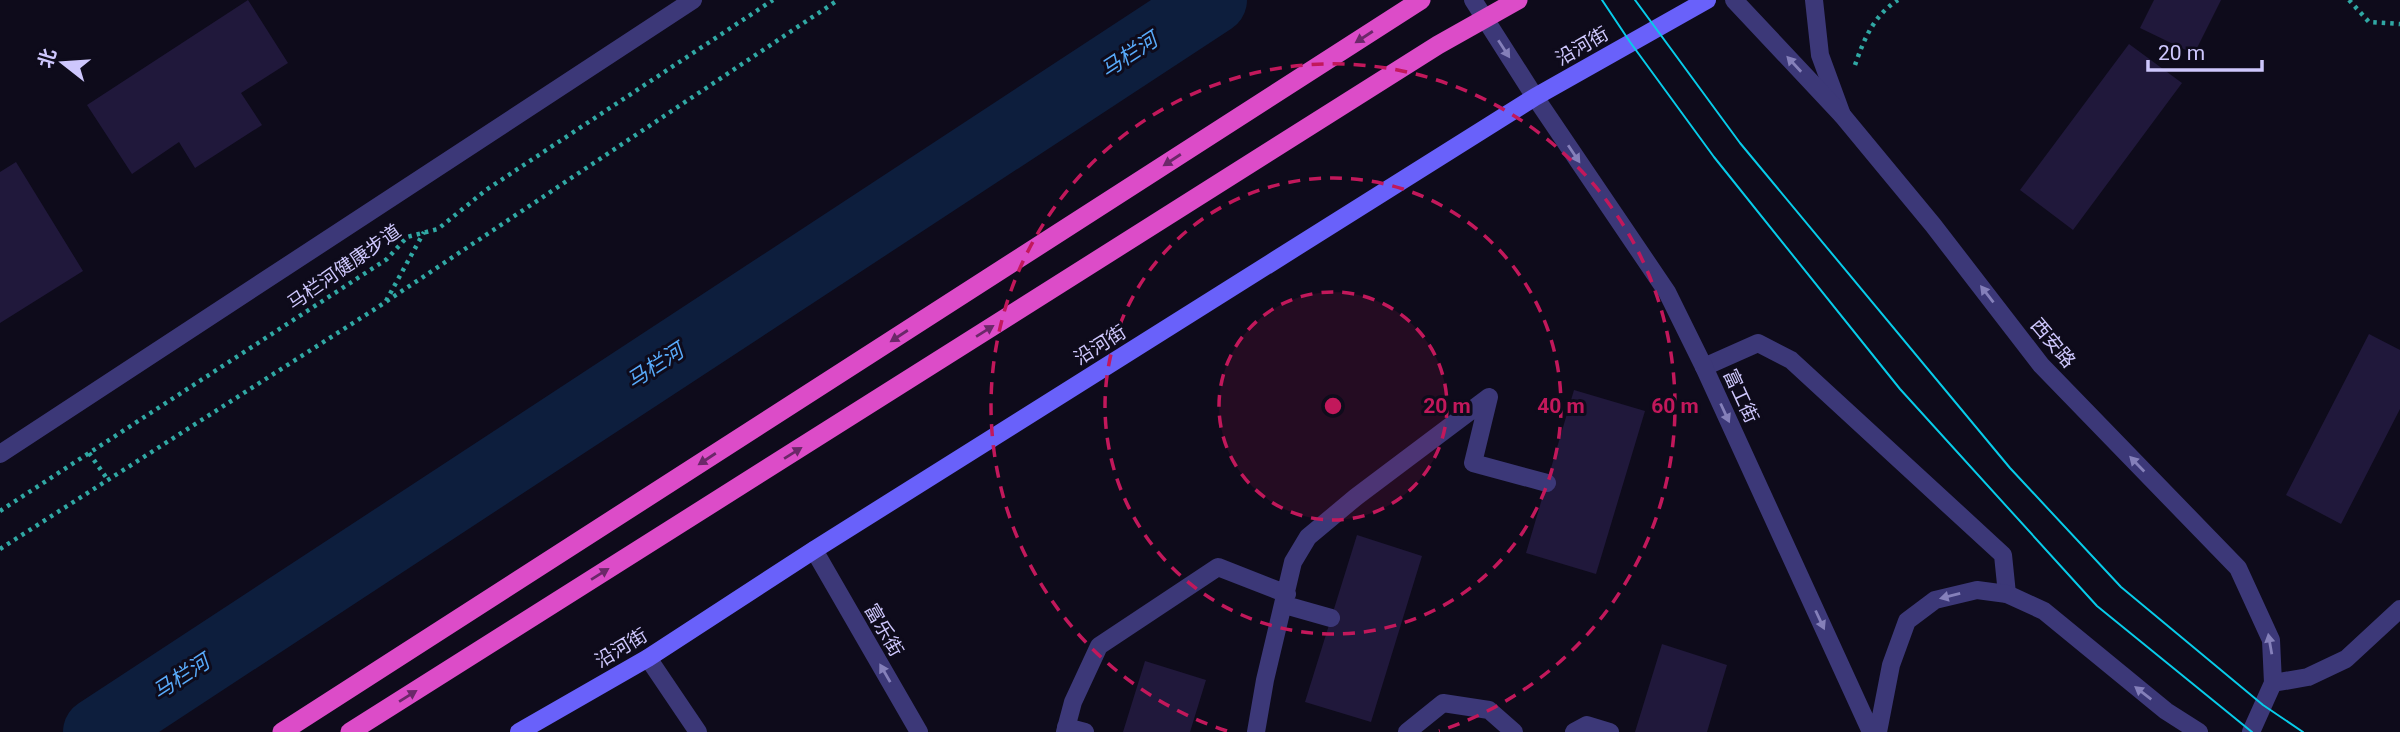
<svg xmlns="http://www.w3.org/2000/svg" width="2400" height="732" font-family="Roboto,'Noto Sans SC',sans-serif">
<rect width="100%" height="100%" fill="#0e0b1b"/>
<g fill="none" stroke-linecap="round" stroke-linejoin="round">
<!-- river -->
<path stroke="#0d1e3d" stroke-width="68" d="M97 732 1213 0"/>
</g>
<!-- building -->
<path fill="#20183b" d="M248 0 288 63 241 93 262 125 195 168 179 142 132 174 87 105Z
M2154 0H2221L2194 54 2140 28Z
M2129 44 2182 83 2073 230 2020 190Z
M16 162 83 271 0 323V172Z
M2369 334 2400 350V409L2341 524 2286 495Z
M1574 390 1645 411 1596 574 1526 553Z
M1357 535 1422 556 1371 722 1305 702Z
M1662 644 1727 665 1707 732H1635Z
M1145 661 1206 680 1190 732H1123Z"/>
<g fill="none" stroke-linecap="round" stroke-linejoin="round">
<!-- path -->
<path stroke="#30a8a4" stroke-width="4.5" stroke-dasharray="3.5 5" stroke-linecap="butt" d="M2349 0 2369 22 2400 24
M1855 65C1864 39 1874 15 1898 0
M386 301 424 232
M89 453 108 480
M0 511 387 259 407 237 438 229 486 190 773 0
M0 549 375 309 838 0"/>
<!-- service -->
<path stroke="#3c3878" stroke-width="18" d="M1814 0 1820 55 1842 115
M1704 367 1758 343 1791 360 2003 555 2007 594
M0 454 693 0
M1285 605 1331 618
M648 658 698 732
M1066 727 1085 732
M1065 732 1073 702 1099 646 1218 567 1287 594
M1256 732 1265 680 1293 562 1308 537 1356 497 1489 397 1473 463 1547 483
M1407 732 1443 703 1489 710 1514 732
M1574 732 1587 725 1610 732"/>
<!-- minor -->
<path stroke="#3c3878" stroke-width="18" d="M1734 0 1842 115 1933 225 2041 365 2238 568 2271 640 2273 683 2251 732
M1535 97 1667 292 1704 367 1871 732
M814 550 919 732
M2273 683 2308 677 2346 659 2400 609
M1878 732 1891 665 1907 621 1935 600 1977 590 2007 594 2044 611 2166 711 2199 732"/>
<!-- tertiary -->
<path stroke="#3c3878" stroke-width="18" d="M1473 0 1535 97"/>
<!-- secondary -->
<path stroke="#6961fa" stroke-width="18" d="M519 732 648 658 814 550 1535 97 1707 0"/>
<!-- trunk -->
<path stroke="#dc4cc8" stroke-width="19" d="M282 732 1421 0"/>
<!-- tram -->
<path stroke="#07cce9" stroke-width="2" d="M1602 0 1630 42 1714 157 1900 389 2097 606 2252 732
M1635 0 1740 143 2010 468 2121 587 2263 705 2303 732"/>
<!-- trunk-bridge -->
<path stroke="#dc4cc8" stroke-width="19" d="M350 732 1438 45 1518 0"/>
</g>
<!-- one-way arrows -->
<defs><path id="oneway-solid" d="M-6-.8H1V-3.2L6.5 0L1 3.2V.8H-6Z" transform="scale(1.75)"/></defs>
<g fill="#6b2869">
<use href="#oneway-solid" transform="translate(1364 37) rotate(147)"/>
<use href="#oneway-solid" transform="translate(1172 160) rotate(147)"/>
<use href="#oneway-solid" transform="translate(985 331) rotate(-32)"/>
<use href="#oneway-solid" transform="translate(899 336) rotate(147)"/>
<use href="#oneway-solid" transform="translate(793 453) rotate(-32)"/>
<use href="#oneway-solid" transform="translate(707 459) rotate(147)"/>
<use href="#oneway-solid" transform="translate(600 574) rotate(-32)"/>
<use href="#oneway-solid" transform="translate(408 696) rotate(-32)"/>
</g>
<g fill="#8580ba">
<use href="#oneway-solid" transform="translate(1504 49) rotate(57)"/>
<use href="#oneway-solid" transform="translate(1794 64) rotate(-133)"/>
<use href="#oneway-solid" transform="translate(1574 154) rotate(56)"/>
<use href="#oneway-solid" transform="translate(1987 294) rotate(-128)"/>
<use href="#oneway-solid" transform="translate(1725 413) rotate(65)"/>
<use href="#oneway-solid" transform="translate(2137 464) rotate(-134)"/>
<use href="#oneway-solid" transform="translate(1950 596) rotate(166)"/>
<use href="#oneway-solid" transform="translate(1820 620) rotate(65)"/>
<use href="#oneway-solid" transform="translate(2270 644) rotate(-100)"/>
<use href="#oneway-solid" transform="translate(885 673) rotate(-120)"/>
<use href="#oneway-solid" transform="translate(2143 693) rotate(-142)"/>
</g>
<!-- distance rings -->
<circle cx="1333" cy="406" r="114" fill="#c2185b" fill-opacity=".12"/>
<g fill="none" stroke="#c2185b" stroke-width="3.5" stroke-dasharray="12 9">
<circle cx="1333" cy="406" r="114"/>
<circle cx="1333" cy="406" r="228"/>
<path d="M1227 731A342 342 0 1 1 1439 731"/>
</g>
<g text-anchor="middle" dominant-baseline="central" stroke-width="6" stroke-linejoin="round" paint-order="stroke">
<!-- street labels -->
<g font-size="19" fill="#cec7fd" stroke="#0e0b1b">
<text transform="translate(1582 46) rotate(-30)">沿河街</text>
<text transform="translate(344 267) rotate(-35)">马栏河健康步道</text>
<text transform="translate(2053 343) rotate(50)">西安路</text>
<text transform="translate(1100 345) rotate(-32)">沿河街</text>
<text transform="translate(1741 396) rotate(65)">富工街</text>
<text transform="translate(884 630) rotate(60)">富乐街</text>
<text transform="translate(621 648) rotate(-31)">沿河街</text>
</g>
<!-- water labels -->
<g font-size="21" font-style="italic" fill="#58aafa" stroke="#0e0b1b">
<text transform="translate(1129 55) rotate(-33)">马栏河</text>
<text transform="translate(655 366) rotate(-33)">马栏河</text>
<text transform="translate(181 677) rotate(-33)">马栏河</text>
</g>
</g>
<circle cx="1333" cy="406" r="10" fill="#c2185b" stroke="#0e0b1b" stroke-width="3.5"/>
<g font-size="21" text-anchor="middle" font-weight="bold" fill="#c2185b" stroke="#0e0b1b" stroke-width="6" stroke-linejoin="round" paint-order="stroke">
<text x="1447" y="413">20 m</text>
<text x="1561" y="413">40 m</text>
<text x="1675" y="413">60 m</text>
</g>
<!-- north arrow -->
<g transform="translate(63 63) rotate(287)" stroke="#0e0b1b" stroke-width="5" paint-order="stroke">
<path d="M0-5L12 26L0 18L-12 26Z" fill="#cec7fd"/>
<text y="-10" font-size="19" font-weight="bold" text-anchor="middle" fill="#cec7fd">北</text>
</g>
<!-- scale -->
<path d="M2148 60v10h114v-10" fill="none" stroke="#cec7fd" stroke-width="3.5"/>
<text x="2158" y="60" font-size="21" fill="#cec7fd" stroke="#0e0b1b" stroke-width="5" paint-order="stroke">20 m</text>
</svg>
